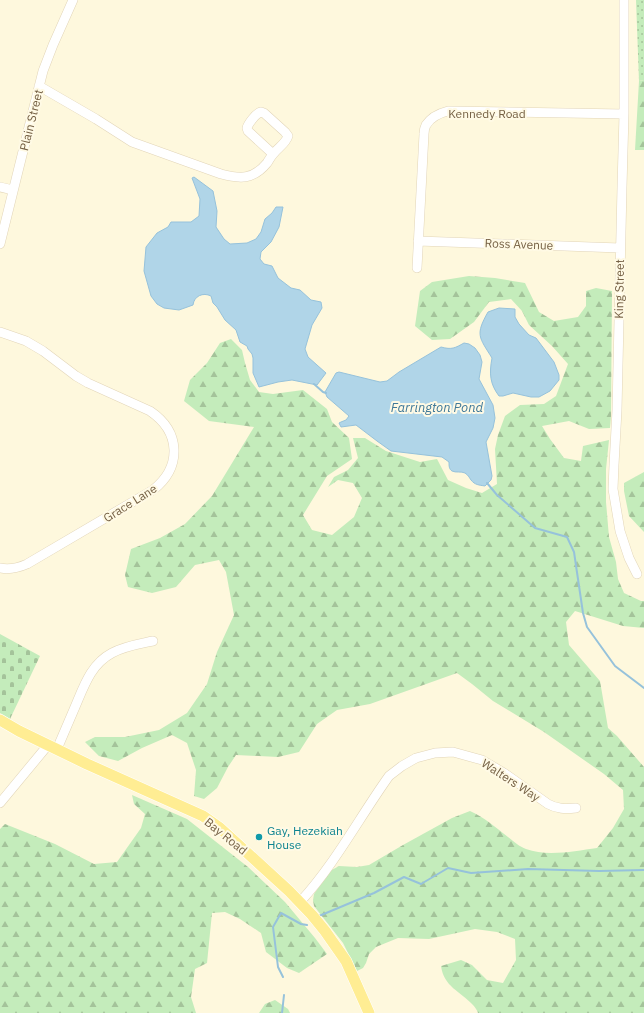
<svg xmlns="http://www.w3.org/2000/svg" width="644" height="1013" font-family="'IBM Plex Sans',sans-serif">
<defs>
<pattern id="grass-dots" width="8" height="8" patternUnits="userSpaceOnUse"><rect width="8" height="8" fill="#c4ecbb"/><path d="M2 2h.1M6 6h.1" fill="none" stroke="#a4c39a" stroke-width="1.8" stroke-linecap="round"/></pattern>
<pattern id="forest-firs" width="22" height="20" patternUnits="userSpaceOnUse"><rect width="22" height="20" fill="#c4ecbb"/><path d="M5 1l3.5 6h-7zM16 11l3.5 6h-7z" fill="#a4c39a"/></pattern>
<pattern id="cemetery-stones" width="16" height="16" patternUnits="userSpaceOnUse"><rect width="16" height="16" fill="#c4ecbb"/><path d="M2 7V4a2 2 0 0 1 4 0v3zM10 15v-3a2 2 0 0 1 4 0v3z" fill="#a4c39a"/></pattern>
</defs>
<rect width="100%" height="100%" fill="#fef8dd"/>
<!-- grass -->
<path fill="url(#grass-dots)" d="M636 0H644V80L639 81Z"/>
<!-- forest -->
<path fill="url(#forest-firs)" d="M644 80V150H635L639 81Z
M469 276 495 278 525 283 539 312 554 321 578 317 586 306V291L596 288 612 291 611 416 610 428 589 429 569 421 542 426 550 439 564 458 581 461 583 446 609 440 606 469V502L609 537 616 562 618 579 624 593 641 601H644V628L623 626 575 611 566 622 569 645 600 681 608 728 617 736 644 767V1013H478C477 1010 475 1007 473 1005 460 991 444 987 441 966L461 960 472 965 487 980 503 983 516 960 515 939 497 932 475 929 429 939 398 938 376 947 369 954 366 963 363 968 357 971 343 943 314 906 313 900 314 894 330 871 339 866 357 867 369 865 403 845 452 818 470 811C484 817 495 827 508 837 513 841 520 847 526 849 547 857 575 851 597 848L613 828 624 809 623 790 604 774 544 732 493 701 472 684 457 673 370 704 337 710 317 724 299 752 278 757 236 755 228 767 217 788 204 799 194 796 196 770 187 743 172 735 142 748 118 761 99 756 85 742 95 737H125L159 730 187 713 207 684 217 652 234 615 226 572 219 560 195 565 176 587 152 593 128 587 125 575 131 549 160 538 185 524 212 496 254 427 209 421 184 401 190 380 207 363 220 343 231 339 242 350 245 363 250 380 259 392 273 394 303 390 327 409 332 422 349 438 352 459 327 476 303 515 312 530 332 535 354 517 362 498 353 483 338 480 328 487 334 477 348 470 358 458 353 438H365L386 451 420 462 437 459 448 480 466 488 482 493 497 484 495 449 498 435 505 416 520 405 544 404 556 396 568 364 552 346 529 325 522 311 511 299 489 302 474 322 450 339 432 340 415 326 420 291 432 282Z
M644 472V532L629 516 624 491V483Z
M132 795 187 819 248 867 285 902 315 938 327 954 299 973 287 968 266 952 261 933 240 919 225 912 212 913 207 963 195 969 191 997 196 1013H0V829L5 824 55 844 94 864 117 862 141 828 145 814 134 804Z
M275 1000 288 1009 290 1013H259L265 1004Z"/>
<!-- cemetery -->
<path fill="url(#cemetery-stones)" d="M0 634 40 656 10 719 0 713Z"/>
<!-- water -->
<path fill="#b0d5e8" stroke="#96c2db" d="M194 177 213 191 217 211 216 227 224 239 230 244 247 243 256 239 261 232 265 219 272 213 276 207H283L279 227 271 242 261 252 260 259 264 264 272 266 278 278 291 288 300 290 311 300 321 302 322 308 312 325 305 349 308 357 326 373 317 385 292 380 278 382 259 387 253 373V358L252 354 248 349 247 346 240 342 236 330 225 320 217 307 213 303 211 296C203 292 194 296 193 305L179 310 164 308 157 304 151 296 144 271 146 247 157 233 168 227 171 222H191L199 216 200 199 192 178Z
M499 308 515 309V317L519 324 529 335 536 338 554 362 559 375V380L550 391 539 397H531L513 393 503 396H499C490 384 489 374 492 358 479 337 475 335 488 312Z
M464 343 469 344 475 348 480 355 482 362 479 379 493 405 495 418 493 428 486 442 492 476 491 480 485 486C479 485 475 485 471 480 469 477 468 475 465 473 461 471 456 473 452 471 449 469 449 466 449 462L442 457 391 451 377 441 356 425 341 427 339 423 341 422 346 420 349 416 327 397 325 392 336 373 339 372 380 382 387 381 399 372 441 347C452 350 455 348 464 343Z"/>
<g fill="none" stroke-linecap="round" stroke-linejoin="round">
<!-- stream -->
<path stroke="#96c2db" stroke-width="2" d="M314 384 323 392 326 393
M487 483 497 495 535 528 567 537 574 552 583 613 587 627 615 666 644 688
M319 916 374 893 404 877 421 884 448 868 471 873 528 869 599 871 644 870
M283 977 278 967 273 927 281 913 301 924 307 925
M282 1013 284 995"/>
<defs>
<path id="minor" d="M624 0V114L622 187 617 410 614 465 613 489 620 531 629 558 637 574
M39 86 96 119 132 142 221 174C240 179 253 180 267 163 269 160 271 156 274 153 279 147 286 143 288 136L285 132 264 113C263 113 262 112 261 112 256 113 248 124 247 128L248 131 273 154
M0 187 13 190
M418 241 620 248
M0 244 30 123 43 71 53 45 73 0
M417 268 424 134C424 131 425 127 426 125 431 117 440 113 448 111L624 114
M0 332 26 341 43 351 76 376 88 383 150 411C181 432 182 467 153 490L27 564C18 568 10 570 0 568
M57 749C63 735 69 721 75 707 84 686 91 664 112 653 125 646 139 644 153 641
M0 803 48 745
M300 902C335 864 359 818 389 776L402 766 416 758 435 753 453 752 482 760 504 773 548 804C557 809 565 809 576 808"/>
<path id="major" d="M0 720 19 731 87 764 203 816 220 828 289 891 312 915 325 931 346 961 369 1013"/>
</defs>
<!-- minor casing -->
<use href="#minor" stroke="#e2d5b8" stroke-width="10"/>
<!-- major casing -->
<use href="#major" stroke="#fff" stroke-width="12"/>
<!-- minor -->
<use href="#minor" stroke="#fff" stroke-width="9"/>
<!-- major -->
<use href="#major" stroke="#ffed93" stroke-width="11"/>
</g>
<!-- markers -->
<circle fill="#0f9aa8" stroke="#fffae5" stroke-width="1.5" cx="259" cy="837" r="4"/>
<g text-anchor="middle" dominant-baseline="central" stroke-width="4" stroke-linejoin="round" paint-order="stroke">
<!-- street labels -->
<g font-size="12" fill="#756044" stroke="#fffae5">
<text x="487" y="113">Kennedy Road</text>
<text transform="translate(31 120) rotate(-76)">Plain Street</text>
<text transform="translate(519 244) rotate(2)">Ross Avenue</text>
<text transform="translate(619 289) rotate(-89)">King Street</text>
<text transform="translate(130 503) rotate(-32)">Grace Lane</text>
<text transform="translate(511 780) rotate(33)">Walters Way</text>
<text transform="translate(226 836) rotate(39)">Bay Road</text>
</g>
<!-- culture labels -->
<g font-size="12" fill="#0d838f" stroke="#fffae5" text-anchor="start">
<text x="267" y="830">Gay, Hezekiah<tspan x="267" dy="14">House</tspan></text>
</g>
<!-- water labels -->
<g font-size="13" font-style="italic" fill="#407999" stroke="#fffae5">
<text x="437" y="407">Farrington Pond</text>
</g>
</g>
</svg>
